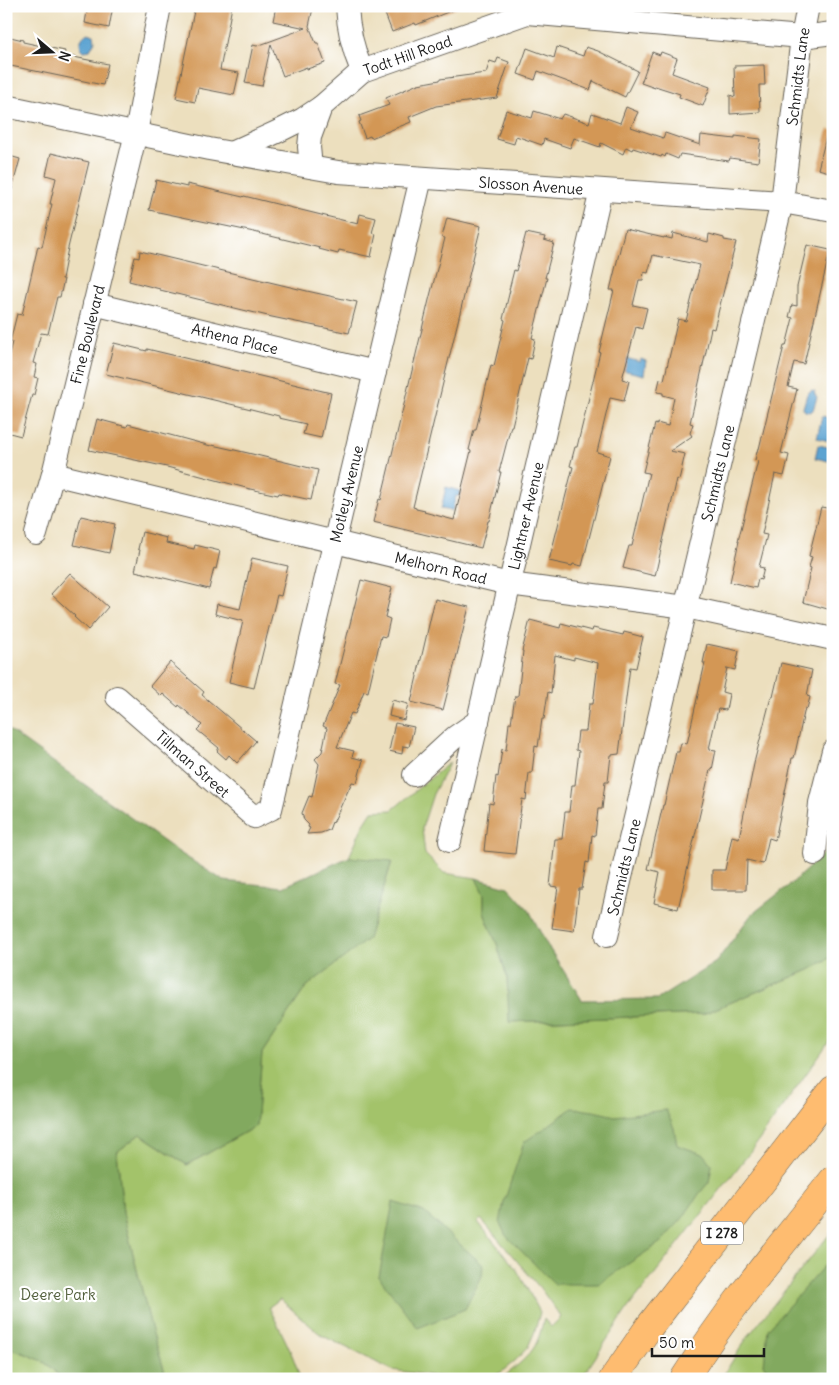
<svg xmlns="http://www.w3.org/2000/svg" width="839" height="1385" font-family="Delius,sans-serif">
<rect width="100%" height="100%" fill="#fff"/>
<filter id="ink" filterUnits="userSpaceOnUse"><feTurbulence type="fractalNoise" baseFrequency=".02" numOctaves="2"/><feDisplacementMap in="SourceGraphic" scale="10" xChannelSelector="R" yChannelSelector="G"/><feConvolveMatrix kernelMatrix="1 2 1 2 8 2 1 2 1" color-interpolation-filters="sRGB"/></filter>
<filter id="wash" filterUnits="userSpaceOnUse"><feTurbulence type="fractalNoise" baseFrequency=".0096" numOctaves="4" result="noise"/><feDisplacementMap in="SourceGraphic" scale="20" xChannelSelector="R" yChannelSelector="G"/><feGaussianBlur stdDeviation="1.12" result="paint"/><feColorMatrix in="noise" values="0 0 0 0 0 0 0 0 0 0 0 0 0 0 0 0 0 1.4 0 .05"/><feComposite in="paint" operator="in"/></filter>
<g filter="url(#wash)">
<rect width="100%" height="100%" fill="#ecdfbe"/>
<!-- green -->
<path fill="#a3c36b" stroke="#607044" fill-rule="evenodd" d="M450 762 433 794 422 828 425 854 444 873 476 878 484 895V913L497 944 507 977 510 1022 703 1014 809 970 833 956V1036L755 1146 628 1308 581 1379H501C512 1370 525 1360 533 1349 539 1340 541 1329 544 1319L551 1327 561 1317 540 1288 481 1219 478 1222 517 1270 540 1312 535 1331 528 1347 515 1361 500 1373 485 1379H456L392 1370 321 1335 280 1299 269 1307C280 1330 294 1354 300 1379H167L151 1328 123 1213 117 1152 140 1134 187 1165 256 1126 262 1053 306 987 368 938 392 862 349 857 363 825 372 811 392 810ZM393 1202 465 1309 390 1223Z
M833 1230V1379H721L746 1339Z
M6 1347C20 1352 56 1362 59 1379H9L6 1364Z"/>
<!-- forest -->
<path fill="#82a95f" stroke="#4f623e" d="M6 728 180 853 224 881 283 887 349 857 392 861 368 939 306 987 262 1053 256 1126 187 1165 140 1134 117 1152 123 1213 151 1327 167 1379H59C56 1362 20 1352 6 1347Z
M833 845V956L809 970 703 1014 509 1022 507 977 497 944 484 913V895L476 878 508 887 529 910 546 943 582 1000 658 999 716 962 751 915 792 883Z
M572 1108 593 1111 615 1116 666 1110 674 1128 677 1145 703 1154 712 1165 709 1182 699 1194 682 1219 661 1242 598 1284H555L506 1236 500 1223 504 1202 524 1142 545 1128Z
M393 1202 424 1212 483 1265 482 1276 465 1309 418 1328 379 1277Z
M833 1256V1379H772L764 1365 768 1329Z"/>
<!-- water -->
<path fill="#5ba3d1" stroke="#3c6076" d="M88 33 94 35 95 41 90 50 84 51C77 46 81 36 88 33Z
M625 358 640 362 641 359 646 361 644 375 622 370Z
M811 390 815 391 814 393 817 397 813 410 810 412 805 411 803 408 807 394 810 392Z
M822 416 833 419V424L829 441 817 438Z
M818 445 833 448V462L815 458Z
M446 487 460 491 459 496H456L452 511 441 509Z"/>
<g id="blocks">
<!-- building -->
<path fill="#d39755" d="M88 6H113L109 28 85 23Z
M195 6H232L220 70 239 73 234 95 198 88 195 102 176 98Z
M276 6H302L313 8 309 26 316 43H318L325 63 307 69V67L283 76 271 44 262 86 245 83 253 45 257 46 306 28 273 21Z
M382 6H460V7L416 25 415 23 392 32Z
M6 36 23 40V42L65 51 64 55 108 64 103 85 6 65Z
M557 47 583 56 586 47 598 51 638 71 625 97 593 81 590 90 538 71 535 80 518 74 527 48 554 58Z
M652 52 660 55 661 52 677 58 672 73 710 87 703 106 679 97 680 94 655 86V88L641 83Z
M498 58 509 62 497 98 436 106 409 117 411 122 371 138 370 136 365 138 359 122 361 121 359 116 389 105 386 98 418 84 440 80V79L486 73 490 61 496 63Z
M764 65 765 85H759L760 112 730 114V95L735 97 734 66Z
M626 107 638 112 631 127 663 138 665 133 700 145 701 135 735 139V136L761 139 758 162 730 158 729 161 680 154 678 159 666 154 665 157 662 155 661 157 633 148 632 150 626 147 623 154 601 143 600 147 574 138 570 148 544 139 542 145 516 136 514 144 497 139 506 110 532 118 534 111 560 119 563 114 589 123 592 113 620 123Z
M828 129 833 130V173L818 169Z
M51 153 89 162 68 248 62 279H64L60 297H57L48 334 41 333 33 363 37 364 34 377 38 378 34 395H32L21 436 6 432V366L12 342H10L17 314 22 315 38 246 42 247 52 204H50L56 178 46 175Z
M6 155 20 159 10 196 6 195Z
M156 180 187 187V184L243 197 244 196 358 224 360 214 376 218 372 233 376 234 371 257 339 250 338 254 319 249 320 248 254 232 149 210Z
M447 218 481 226 413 507 416 508V509L425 511 424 512 454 520 471 451 469 450 474 430H476L491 365 494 366 505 320 503 319 510 290H509L514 270 516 271 526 233 545 237 544 240 554 243 545 278H547L532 338 535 339 531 359 528 358 512 426H511L499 472H501L489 521H488L481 548 373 522 379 499 381 500 429 300 445 238 442 237Z
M625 229 664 238V237L672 239 673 233 708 242 709 234 724 238V240L736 242 714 329 711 328 705 356 690 423 693 424 690 433 692 436 670 451 685 454 679 480 677 479 655 576 623 568 629 546H632L649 473 643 472 655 424 657 425V423L668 426 674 398 663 395V393L657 392 660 379 664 380 678 319 686 321 700 265 653 255 648 273 644 272 643 280H639L633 305 647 308 642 329 636 327 622 379 629 381 624 401 610 398 597 452 610 456 582 566 573 564 572 566 549 561 573 467 570 466 575 447H577L600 352H599L614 290H610Z
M807 245 830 250 804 364 794 362 788 387 797 389 781 453 789 455 784 476 775 474 762 534 767 535 759 567 764 568 761 580 758 579 756 588 730 582 739 541H738L758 461 755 460 758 448 759 449 784 346H786L793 318 789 317 792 305 797 306V287Z
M140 251 307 291 357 302 349 333 272 317 160 290V289L129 281 135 257 139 258Z
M114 343 147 351V349L331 393 321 438 303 434 306 424 279 418V416L251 409 106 374Z
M97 419 127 427 128 424 155 431 211 446 212 445 248 453 318 470 311 500 279 493 278 495 250 489 167 467 89 450Z
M821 507 833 509V565L828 583 833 584V603L831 610 803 602 811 568 809 567 812 557 809 556Z
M81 516 115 524 109 553 74 545Z
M142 532 167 538 166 543 194 549 195 545 220 551 216 569 214 568 209 589 135 571 140 550 138 549Z
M252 558 288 566 281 596 277 595 254 688 229 682 243 621 215 614 217 604 240 609Z
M70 573 108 607 88 630 74 617 75 616 51 594Z
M361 580 392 588 385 617 390 619 386 637 381 636 368 692 364 691 355 714 351 713 337 747 354 751 352 757 363 760 357 783 352 782 333 823 332 822 329 830 321 833 307 834 310 828 308 827 309 825 304 820 302 813 309 796 312 797 319 764 315 759 322 752 327 728 323 726 340 685 335 684Z
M435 599 469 607 443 710 411 702Z
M530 620 560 628 561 623 592 631 593 628 623 635 624 632 643 637 636 668 630 667 619 754 611 755 608 782H605L602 809H598L595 836 592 835 589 863 586 862 582 889H579L574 931 552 928 558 887 550 886 555 839H562L565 812H569L572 785H575L579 751 576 750 578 731H586L589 704H593L598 663 574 657V660L555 655 551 693 548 692 544 719H542L538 747 535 746 532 773H529L526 800 522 799 515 854 484 851 489 803 493 804 496 776 498 777 502 749 506 750 509 723H511L515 696H518L523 651H522Z
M707 644 739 651 735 670 727 668 722 692 729 694 726 710 718 709 709 749 716 750 712 770H710L678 909 654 903 660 872 648 869 663 805H664L676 752H679L681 743 687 744 705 663H703Z
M170 662 204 692 202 695 256 741 237 763 229 755 226 759 217 751 219 748 197 730 202 725 179 705 178 707 163 694 161 696 150 686Z
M781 663 812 670 807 696 810 697 807 709 805 708 794 758H792L775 840 769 838 763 864 747 860 746 890H712V870H725L732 836 739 838 755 759 771 697H773Z
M392 700 408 704 404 720 389 716Z
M395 723 414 727 409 747 403 746 402 754 389 751Z"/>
</g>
</g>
<g filter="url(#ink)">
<use href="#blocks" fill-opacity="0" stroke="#656055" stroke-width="1"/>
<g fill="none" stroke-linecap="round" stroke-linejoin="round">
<defs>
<g id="minor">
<path d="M347 6C348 30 353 50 362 71"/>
<path id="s1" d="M6 106 209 149 338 172 782 202 833 211"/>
<path id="s2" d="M231 153 279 131 303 119 321 107 362 71 527 13 802 37 833 33"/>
<path d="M311 167 309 147 310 137 321 107"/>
<path id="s3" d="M94 304 375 372"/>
<path id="s4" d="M53 474 509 584 686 607 833 639"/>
<path id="s5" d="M36 534 53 474 136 133 160 6"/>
<path id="s6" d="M117 697 254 817 271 809 421 178"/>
<path d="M414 775 455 737 478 721"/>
<path id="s7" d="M450 841 601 190"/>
<path d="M815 854 820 803 833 751"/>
<path id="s8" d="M607 936 782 202 802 37 808 6"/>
</g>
<path id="highway" d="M613 1379 649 1327 833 1090
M684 1379C728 1309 781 1245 833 1180"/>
</defs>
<!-- minor casing -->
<use href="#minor" stroke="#656055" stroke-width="24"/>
<!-- highway casing -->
<use href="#highway" stroke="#656055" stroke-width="29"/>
<!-- minor -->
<use href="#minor" stroke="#fff" stroke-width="22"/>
<!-- highway -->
<use href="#highway" stroke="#febc70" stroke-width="28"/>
</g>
</g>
<g text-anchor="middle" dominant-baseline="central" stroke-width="4.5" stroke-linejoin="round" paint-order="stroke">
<!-- shield labels -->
<rect fill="#fff" stroke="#606060" stroke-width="1" x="701" y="1221.5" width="42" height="23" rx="4"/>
<g font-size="14" font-weight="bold" fill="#1c1c1c">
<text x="722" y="1233">I 278</text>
</g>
<!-- street labels -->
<g font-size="15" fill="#1c1c1c" stroke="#fff">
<text stroke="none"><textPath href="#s2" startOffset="204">Todt Hill Road</textPath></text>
<text stroke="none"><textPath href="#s8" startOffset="881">Schmidts Lane</textPath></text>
<text stroke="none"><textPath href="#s1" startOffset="532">Slosson Avenue</textPath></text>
<text stroke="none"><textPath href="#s5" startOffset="206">Fine Boulevard</textPath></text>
<text stroke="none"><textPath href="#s3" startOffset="145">Athena Place</textPath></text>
<text stroke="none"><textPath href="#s8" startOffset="476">Schmidts Lane</textPath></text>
<text stroke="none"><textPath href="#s6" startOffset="525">Motley Avenue</textPath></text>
<text stroke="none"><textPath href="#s7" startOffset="334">Lightner Avenue</textPath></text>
<text stroke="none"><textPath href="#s4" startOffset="399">Melhorn Road</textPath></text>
<text stroke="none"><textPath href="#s6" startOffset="101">Tillman Street</textPath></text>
<text stroke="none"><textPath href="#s8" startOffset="71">Schmidts Lane</textPath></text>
</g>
<!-- park labels -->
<g font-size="15" fill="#525f3c" stroke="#fff">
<text x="58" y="1294">Deere Park</text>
</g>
</g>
<!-- margin -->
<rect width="839" height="1385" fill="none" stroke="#fff" stroke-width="25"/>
<!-- north arrow -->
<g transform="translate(52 52) rotate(109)" stroke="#ffffff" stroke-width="4" paint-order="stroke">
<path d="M0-4L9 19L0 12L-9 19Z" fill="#1c1c1c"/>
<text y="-8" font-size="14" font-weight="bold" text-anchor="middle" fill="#1c1c1c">N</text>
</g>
<!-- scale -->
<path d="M652 1348v8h112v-8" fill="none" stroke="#1c1c1c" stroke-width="2.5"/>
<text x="659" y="1348" font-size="15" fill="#1c1c1c" stroke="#ffffff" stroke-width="4" paint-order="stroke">50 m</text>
</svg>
